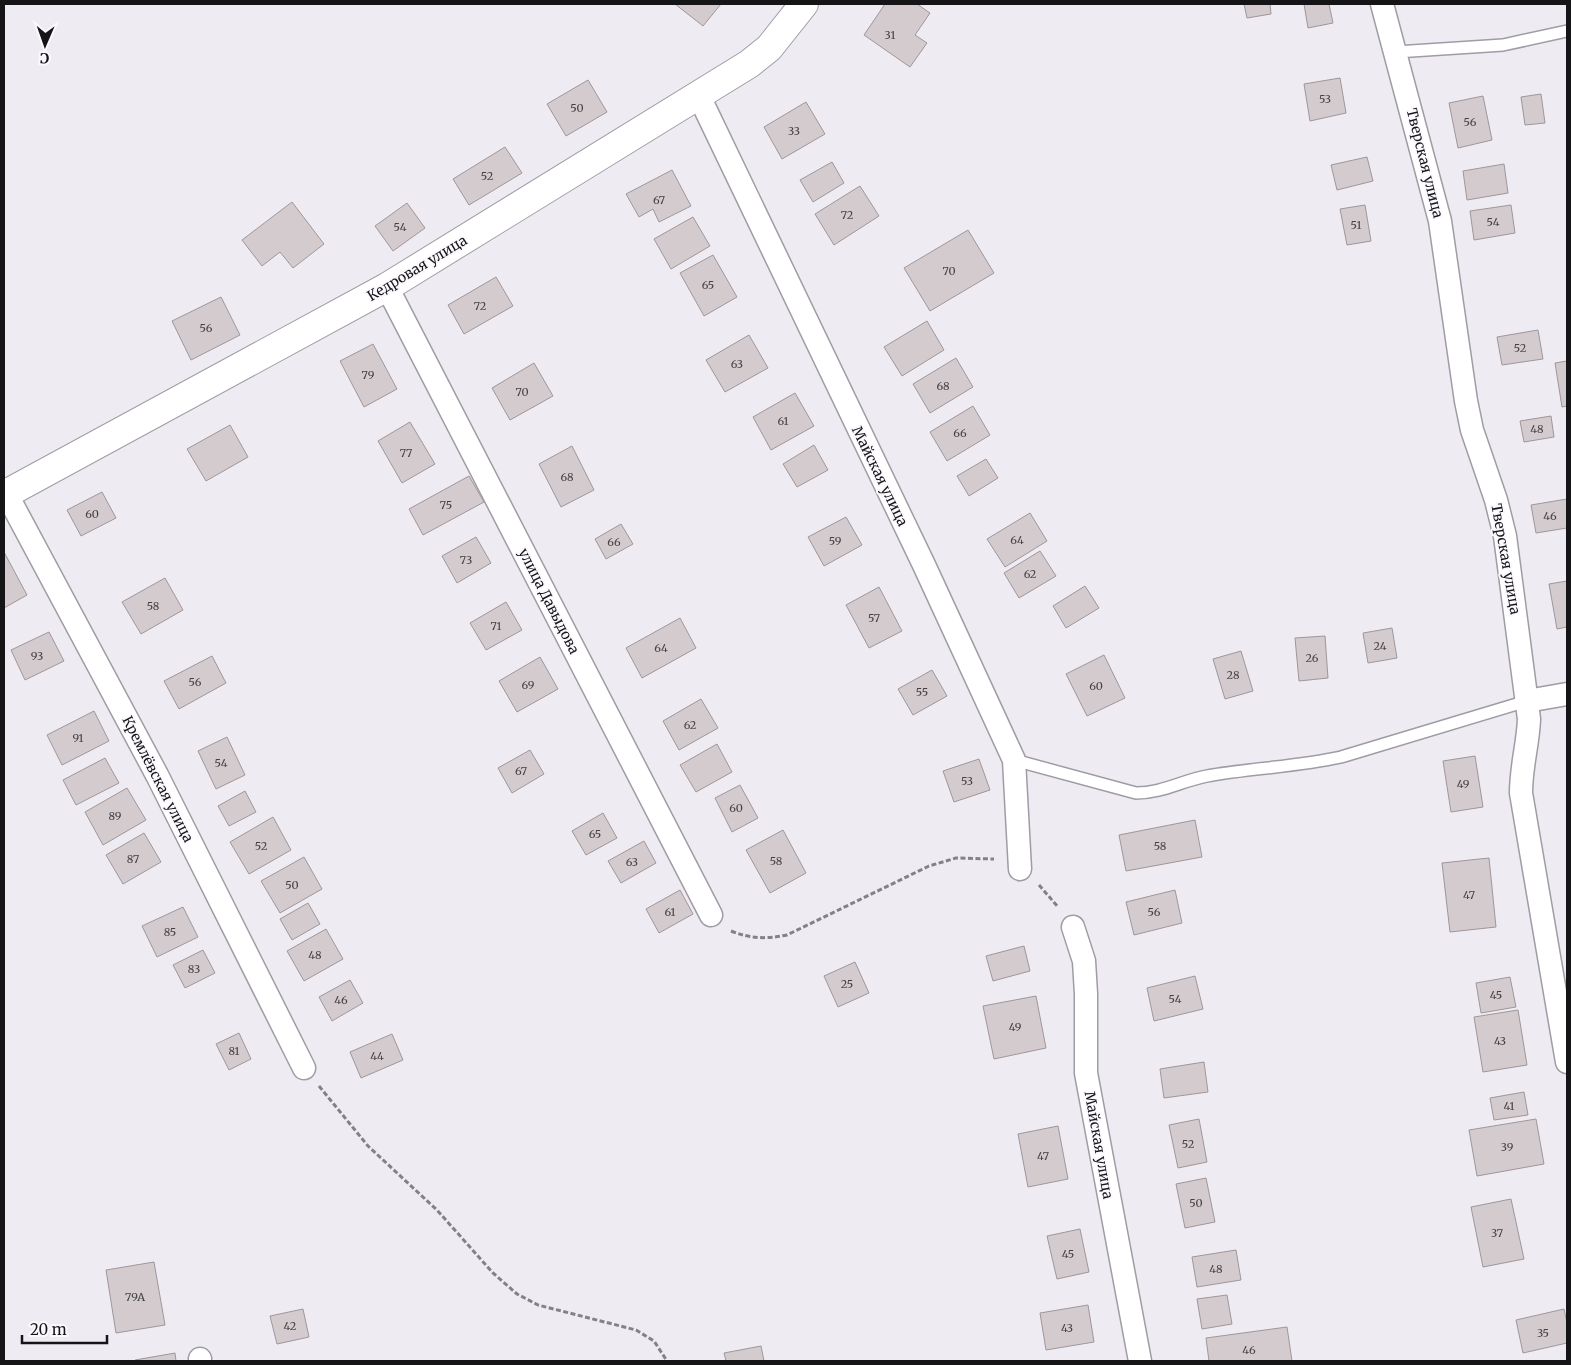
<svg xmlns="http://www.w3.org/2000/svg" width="1571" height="1365" font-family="Merriweather,serif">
<rect width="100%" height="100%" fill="#efebf3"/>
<!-- building -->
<path fill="#d4cbce" stroke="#9f9699" d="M675 4H721L703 26Z
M885 4H917L930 13 915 35 927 43 910 67 864 35Z
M1244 4H1270L1271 14 1247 18Z
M1304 4H1329L1333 23 1308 28Z
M1340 78 1346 113 1310 121 1304 84Z
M588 80 607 112 566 136 547 104Z
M1541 94 1545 123 1525 125 1521 97Z
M1483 96 1492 140 1458 148 1449 103Z
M806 102 825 134 782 159 764 127Z
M505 147 522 173 469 205 453 179Z
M1367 157 1373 181 1337 190 1331 165Z
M832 162 844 183 813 202 800 180Z
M1504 164 1508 193 1467 200 1463 171Z
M672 170 691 206 659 222 653 209 639 217 626 194Z
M860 186 879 216 834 245 815 214Z
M292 202 324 244 293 268 280 252 262 266 242 240Z
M407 203 425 228 393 251 375 226Z
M1365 205 1371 241 1347 245 1340 209Z
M1511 205 1515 233 1474 240 1470 211Z
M693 217 710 246 671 269 654 239Z
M968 230 994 273 930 311 904 268Z
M713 255 737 297 704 316 680 273Z
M496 277 513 306 464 334 448 305Z
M221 297 240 335 191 360 172 321Z
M927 321 944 350 902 376 884 347Z
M1538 330 1543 359 1502 365 1497 337Z
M749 335 768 368 725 392 706 360Z
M373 344 397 389 364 407 340 361Z
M956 358 973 387 930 413 913 384Z
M1567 361V406L1562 407 1555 363Z
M534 363 553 396 510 420 492 388Z
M795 393 814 426 771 450 753 417Z
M973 406 990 435 947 461 930 432Z
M1551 416 1554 437 1524 442 1520 421Z
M410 422 435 464 402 483 378 441Z
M230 425 248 457 206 481 187 449Z
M814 445 828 470 797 487 783 464Z
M572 446 594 490 561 507 539 464Z
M986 459 998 478 969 496 957 476Z
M469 476 484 502 423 535 409 509Z
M102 492 116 518 81 536 67 510Z
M1567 499V528L1536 533 1531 505Z
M1030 513 1047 541 1005 567 987 539Z
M846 517 862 545 824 566 808 537Z
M621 524 633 544 606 559 595 539Z
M476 537 491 563 457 583 442 556Z
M1040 551 1056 576 1019 598 1004 573Z
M4 552 27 595 4 608Z
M165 578 183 610 141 634 122 602Z
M1567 581V627L1557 629 1549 584Z
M1085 586 1099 608 1066 628 1053 606Z
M879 587 902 631 869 648 846 605Z
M506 602 522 630 486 650 470 623Z
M680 618 696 648 642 678 626 648Z
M1392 628 1397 658 1368 663 1363 633Z
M49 632 64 661 25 680 11 650Z
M1325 636 1328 678 1299 681 1295 638Z
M1241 651 1253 691 1225 699 1213 659Z
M1104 655 1125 698 1087 716 1066 674Z
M212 656 226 683 179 709 164 681Z
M540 657 558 689 517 712 499 681Z
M932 670 947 696 913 715 898 689Z
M701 699 718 728 679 750 663 721Z
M94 711 109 741 62 765 47 735Z
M227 737 245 775 216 789 198 751Z
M717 744 732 772 696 792 680 765Z
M530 750 544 774 512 793 498 768Z
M1475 756 1483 807 1451 812 1443 761Z
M105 758 119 783 76 805 63 780Z
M979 759 990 790 954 802 943 771Z
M740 785 758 818 732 832 715 798Z
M127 788 146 820 103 845 85 812Z
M245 791 256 812 229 826 218 806Z
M603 813 617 838 586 855 572 831Z
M273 817 291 850 249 874 230 842Z
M1195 820 1202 857 1126 871 1119 835Z
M783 830 806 873 770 893 746 850Z
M144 833 161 862 123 884 106 855Z
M644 841 656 863 621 883 608 861Z
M304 857 322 889 280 913 261 881Z
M1489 858 1496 927 1450 932 1442 863Z
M680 890 693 914 659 933 646 909Z
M1175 890 1182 923 1134 935 1126 902Z
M308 903 320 924 292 940 280 919Z
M183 907 198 937 157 957 142 926Z
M326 929 343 959 304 981 287 951Z
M1024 946 1030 971 993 981 986 956Z
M203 950 215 973 185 988 173 965Z
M855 962 869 993 838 1007 824 976Z
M1195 976 1203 1009 1154 1021 1147 988Z
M1510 977 1516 1007 1481 1013 1476 983Z
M350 980 363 1003 332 1021 319 997Z
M1036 996 1046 1048 994 1059 983 1006Z
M1518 1010 1527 1065 1483 1072 1474 1017Z
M239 1033 251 1059 229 1070 216 1044Z
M392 1034 403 1060 361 1078 350 1052Z
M1204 1062 1208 1092 1164 1098 1160 1069Z
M1524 1092 1528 1115 1494 1120 1490 1098Z
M1199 1119 1207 1162 1178 1168 1169 1125Z
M1536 1119 1544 1164 1477 1176 1469 1130Z
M1058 1126 1068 1179 1028 1187 1018 1134Z
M1206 1178 1215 1222 1185 1228 1176 1184Z
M1511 1199 1524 1259 1483 1267 1471 1207Z
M1080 1229 1089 1272 1057 1279 1047 1236Z
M1236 1250 1241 1280 1197 1287 1192 1257Z
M154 1262 165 1325 116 1333 106 1270Z
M1227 1295 1232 1324 1202 1329 1197 1299Z
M1088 1305 1094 1342 1046 1350 1040 1313Z
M303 1309 309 1337 277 1344 270 1316Z
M1564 1309 1567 1323V1343L1523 1353 1516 1320Z
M1287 1327 1292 1361H1209L1206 1338Z
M761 1346 764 1361H726L724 1353Z
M175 1353 176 1361H135V1360Z"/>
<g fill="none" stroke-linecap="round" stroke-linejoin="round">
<defs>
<path id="lane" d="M1396 52 1503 45 1567 31
M1014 760 1136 793C1162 793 1181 781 1207 776 1251 768 1296 767 1341 757L1527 701"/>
<path id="street" d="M1382 4 1440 221 1466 401 1472 430 1496 500 1505 536 1529 719C1528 745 1521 766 1521 793L1567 1062
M698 94 924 565 1014 760 1020 869
M387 287 711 915
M6 493 157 775 304 1068
M1527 701 1567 694
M1073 927 1084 961 1086 994V1073L1140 1361
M200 1359V1361"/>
<path id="secondary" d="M4 495 387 287 749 64 769 48 804 4"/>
</defs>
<!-- lane casing -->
<use href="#lane" stroke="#a09ca3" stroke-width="14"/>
<!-- street casing -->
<use href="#street" stroke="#a09ca3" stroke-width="25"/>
<!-- secondary casing -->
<use href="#secondary" stroke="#a09ca3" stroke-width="30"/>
<!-- path -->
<path stroke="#838186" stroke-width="3" stroke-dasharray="5 2.5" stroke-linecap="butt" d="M1039 885 1058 907
M731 931C751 939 766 939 787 935L929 866 956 858 994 859
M319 1086 368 1146 437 1210 493 1273 517 1294 538 1305 636 1330 654 1341 667 1361"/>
<!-- lane -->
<use href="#lane" stroke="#fff" stroke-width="11"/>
<!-- street -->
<use href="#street" stroke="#fff" stroke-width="22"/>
<!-- secondary -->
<use href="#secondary" stroke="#fff" stroke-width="28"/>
</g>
<g text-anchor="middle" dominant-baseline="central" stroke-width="4" stroke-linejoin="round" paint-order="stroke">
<!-- number labels -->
<g font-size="11" fill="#454245">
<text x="890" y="35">31</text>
<text x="1325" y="99">53</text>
<text x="577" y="108">50</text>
<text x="1470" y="122">56</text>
<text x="794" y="131">33</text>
<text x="487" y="176">52</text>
<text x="659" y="200">67</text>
<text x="847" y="215">72</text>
<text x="1493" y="222">54</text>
<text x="1356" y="225">51</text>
<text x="400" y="227">54</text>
<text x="949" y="271">70</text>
<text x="708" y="285">65</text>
<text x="480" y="306">72</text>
<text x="206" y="328">56</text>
<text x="1520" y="348">52</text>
<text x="737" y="364">63</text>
<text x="368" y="375">79</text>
<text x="943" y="386">68</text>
<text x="522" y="392">70</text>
<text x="783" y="421">61</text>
<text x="1537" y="429">48</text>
<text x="960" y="433">66</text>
<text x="406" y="453">77</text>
<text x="567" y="477">68</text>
<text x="446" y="505">75</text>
<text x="92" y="514">60</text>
<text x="1550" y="516">46</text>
<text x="1017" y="540">64</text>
<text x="835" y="541">59</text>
<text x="614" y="542">66</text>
<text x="466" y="560">73</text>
<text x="1030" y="574">62</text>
<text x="153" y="606">58</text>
<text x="874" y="618">57</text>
<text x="496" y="626">71</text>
<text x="1380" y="646">24</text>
<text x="661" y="648">64</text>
<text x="37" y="656">93</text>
<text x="1312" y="658">26</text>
<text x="1233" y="675">28</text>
<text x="195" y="682">56</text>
<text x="528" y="685">69</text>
<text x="1096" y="686">60</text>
<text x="922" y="692">55</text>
<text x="690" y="725">62</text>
<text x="78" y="738">91</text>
<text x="221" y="763">54</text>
<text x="521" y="771">67</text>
<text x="967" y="781">53</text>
<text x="1463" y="784">49</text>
<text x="736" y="808">60</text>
<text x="115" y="816">89</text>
<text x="595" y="834">65</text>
<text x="261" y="846">52</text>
<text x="1160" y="846">58</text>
<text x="133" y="859">87</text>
<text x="776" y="861">58</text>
<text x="632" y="862">63</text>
<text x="292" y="885">50</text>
<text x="1469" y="895">47</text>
<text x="670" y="912">61</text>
<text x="1154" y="912">56</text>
<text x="170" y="932">85</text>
<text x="315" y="955">48</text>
<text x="194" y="969">83</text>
<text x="847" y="984">25</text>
<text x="1496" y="995">45</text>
<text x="1175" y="999">54</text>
<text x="341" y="1000">46</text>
<text x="1015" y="1027">49</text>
<text x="1500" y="1041">43</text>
<text x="234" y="1051">81</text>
<text x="377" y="1056">44</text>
<text x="1509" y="1106">41</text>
<text x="1188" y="1144">52</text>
<text x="1507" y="1147">39</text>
<text x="1043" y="1156">47</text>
<text x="1196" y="1203">50</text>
<text x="1497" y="1233">37</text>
<text x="1068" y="1254">45</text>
<text x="1216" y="1269">48</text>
<text x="135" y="1297">79А</text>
<text x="290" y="1326">42</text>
<text x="1067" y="1328">43</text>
<text x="1543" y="1333">35</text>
<text x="1249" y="1350">46</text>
</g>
<!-- street labels -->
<g font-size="14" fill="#151417" stroke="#fcf9fe">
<text transform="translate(1425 163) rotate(76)">Тверская улица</text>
<text transform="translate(417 268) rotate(-31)">Кедровая улица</text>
<text transform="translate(880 476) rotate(64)">Майская улица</text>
<text transform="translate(1506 559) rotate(80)">Тверская улица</text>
<text transform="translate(549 601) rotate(63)">улица Давыдова</text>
<text transform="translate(158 779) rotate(63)">Кремлёвская улица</text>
<text transform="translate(1099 1145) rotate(80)">Майская улица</text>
</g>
</g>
<!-- border -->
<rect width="1571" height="1365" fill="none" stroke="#151417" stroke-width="10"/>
<!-- north arrow -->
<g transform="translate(45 45) rotate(182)" stroke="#fcf9fe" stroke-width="4" paint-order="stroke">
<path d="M0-4L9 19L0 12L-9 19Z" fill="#151417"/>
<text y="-8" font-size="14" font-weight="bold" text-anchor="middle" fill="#151417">С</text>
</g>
<!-- scale -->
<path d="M22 1335v8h85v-8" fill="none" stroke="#151417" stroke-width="2.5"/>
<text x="30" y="1335" font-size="15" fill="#151417" stroke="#fcf9fe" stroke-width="4" paint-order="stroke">20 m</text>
</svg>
